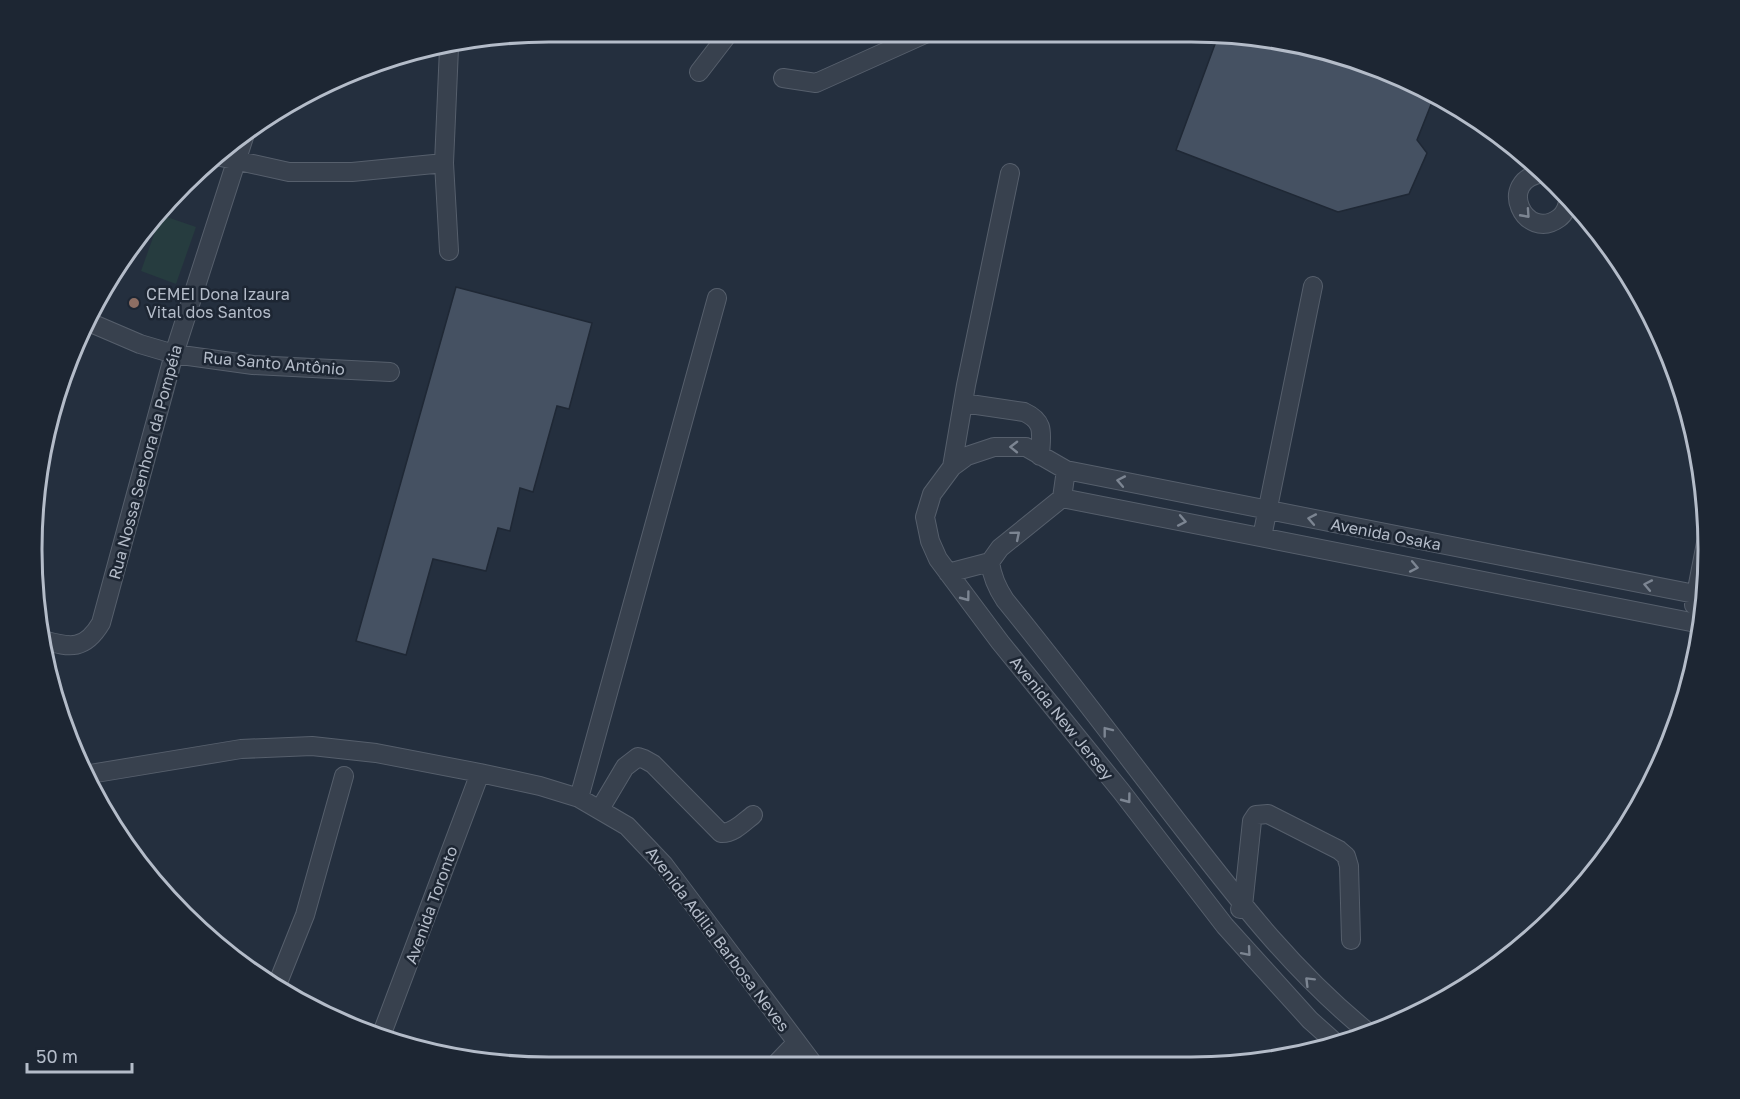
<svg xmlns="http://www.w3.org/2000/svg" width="1740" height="1099" font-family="'Golos Text',sans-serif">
<rect width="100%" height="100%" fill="#242f3e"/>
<!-- green -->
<path fill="#263c3f" d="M161 215 196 227 176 284 141 271Z"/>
<!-- building -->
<path fill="#455162" stroke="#1f2835" stroke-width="1.5" d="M1218 36H1258L1388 71 1434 97 1417 140 1427 153 1409 194 1338 212 1176 150Z
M456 287 592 323 569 409 557 406 533 492 520 488 510 531 498 528 486 571 433 559 406 655 356 641Z"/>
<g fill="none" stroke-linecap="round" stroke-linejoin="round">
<defs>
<path id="minor" d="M699 72 729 33
M783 78 816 83 925 34
M221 157 289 172H352L444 163
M1543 173C1495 180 1525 243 1559 218 1566 213 1568 205 1569 197
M449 251 444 163 449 48
M91 323 140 344 174 354 253 365 390 372
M963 403 1024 412C1046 422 1041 434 1040 456
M952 467 966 385 1010 173
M1066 470 1062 498 1000 548 990 562C992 577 997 588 1005 600 1067 676 1125 754 1185 831 1243 906 1295 973 1369 1033
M1062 498 1701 624
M1262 537 1313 286
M948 573 990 562
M1694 605 1706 543
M43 640C71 648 85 650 101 623L174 354 245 134
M90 774 241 749 312 746 376 753 480 773 540 786 579 798 627 826 664 865 814 1065
M579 798 717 298
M600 809 625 767 638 757 644 759 653 764 721 833C733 834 744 822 753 815
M1240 909 1243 906 1252 821 1256 815 1268 814 1339 850 1346 856 1349 866 1351 940
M277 985 305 915 344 776
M381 1036 480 773
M1338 1045 1310 1020 1225 926 1121 791 1000 642 938 559 930 541 925 517 932 494 952 467 967 456 994 447H1026L1066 470 1705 596
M776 1064 797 1042"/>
</defs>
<!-- minor casing -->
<use href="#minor" stroke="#565f6c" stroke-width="20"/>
<!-- minor -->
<use href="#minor" stroke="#38414e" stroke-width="18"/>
</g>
<!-- one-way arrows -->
<defs><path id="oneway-chevron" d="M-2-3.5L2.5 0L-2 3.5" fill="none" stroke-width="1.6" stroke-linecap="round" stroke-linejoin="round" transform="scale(1.5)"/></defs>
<g stroke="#7c8592">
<use href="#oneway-chevron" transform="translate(1526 214) rotate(48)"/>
<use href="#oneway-chevron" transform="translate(1014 447) rotate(-179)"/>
<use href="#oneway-chevron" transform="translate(1121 481) rotate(-169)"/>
<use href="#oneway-chevron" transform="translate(1312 519) rotate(-169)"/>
<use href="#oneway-chevron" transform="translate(1182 521) rotate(11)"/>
<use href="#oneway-chevron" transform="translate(1016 535) rotate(-40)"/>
<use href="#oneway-chevron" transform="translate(1414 567) rotate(11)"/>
<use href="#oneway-chevron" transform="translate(1648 585) rotate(-169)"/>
<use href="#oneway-chevron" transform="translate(966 597) rotate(53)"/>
<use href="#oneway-chevron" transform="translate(1107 731) rotate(-128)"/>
<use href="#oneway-chevron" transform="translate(1127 799) rotate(53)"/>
<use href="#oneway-chevron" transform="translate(1247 952) rotate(49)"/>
<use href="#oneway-chevron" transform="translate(1309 981) rotate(-135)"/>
</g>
<!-- markers -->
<circle fill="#8d6e63" stroke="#1d2633" stroke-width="2" cx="134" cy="303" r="6"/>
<g text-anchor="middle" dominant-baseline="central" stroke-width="5" stroke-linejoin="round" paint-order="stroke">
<!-- poi labels -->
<g font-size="16" fill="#b4bcc9" stroke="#1d2633" text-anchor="start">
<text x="146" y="294">CEMEI Dona Izaura<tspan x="146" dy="18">Vital dos Santos</tspan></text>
</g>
<!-- street labels -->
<g font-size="16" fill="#b4bcc9" stroke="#1d2633">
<text transform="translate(274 363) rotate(5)">Rua Santo Antônio</text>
<text transform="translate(145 462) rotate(-75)">Rua Nossa Senhora da Pompéia</text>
<text transform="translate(1386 534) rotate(11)">Avenida Osaka</text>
<text transform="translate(1062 718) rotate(51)">Avenida New Jersey</text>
<text transform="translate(431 905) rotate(-70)">Avenida Toronto</text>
<text transform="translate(718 939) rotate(53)">Avenida Adilia Barbosa Neves</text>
</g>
</g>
<!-- crop -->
<path d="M0 0H1740V1099H0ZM549 42H1191A507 507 0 0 1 1698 549V550A507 507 0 0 1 1191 1057H549A507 507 0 0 1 42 550V549A507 507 0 0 1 549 42Z" fill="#1d2633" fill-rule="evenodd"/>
<path fill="none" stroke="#b4bcc9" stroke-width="3" d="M549 42H1191A507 507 0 0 1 1698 549V550A507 507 0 0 1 1191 1057H549A507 507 0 0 1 42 550V549A507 507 0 0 1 549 42Z"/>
<!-- scale -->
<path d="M27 1063v9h105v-9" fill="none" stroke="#b4bcc9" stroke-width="3"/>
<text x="36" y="1063" font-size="18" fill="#b4bcc9" stroke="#1d2633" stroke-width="4.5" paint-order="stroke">50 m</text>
</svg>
